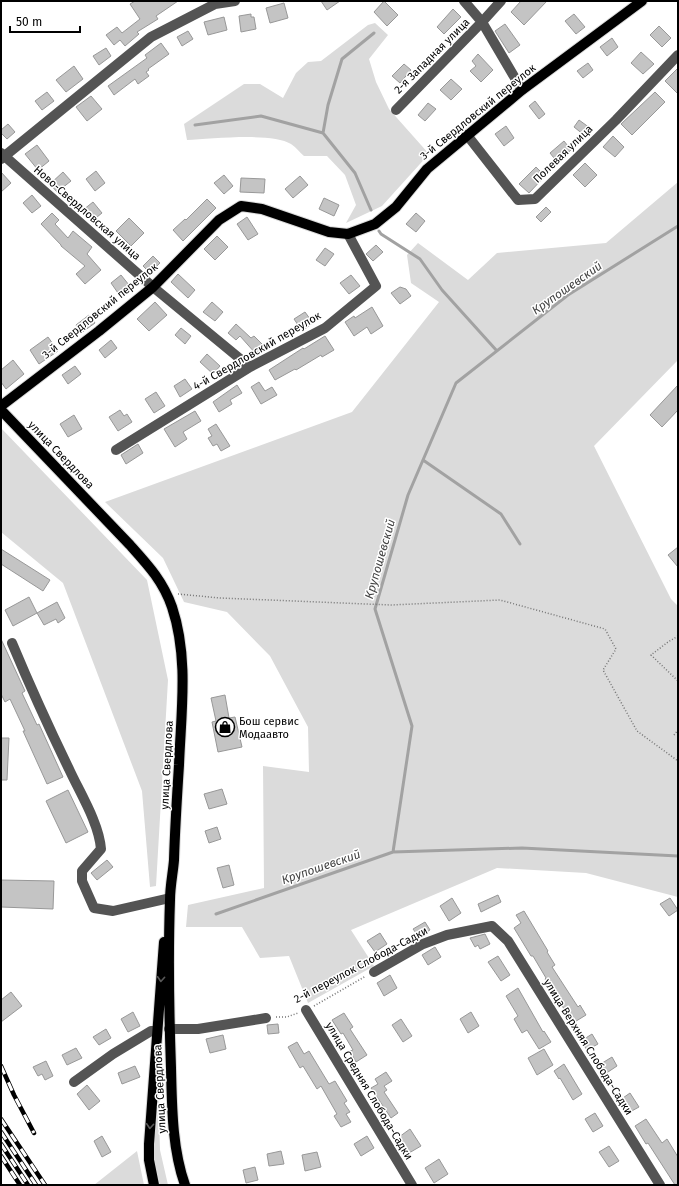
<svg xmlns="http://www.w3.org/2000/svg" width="679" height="1186" font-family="'Fira Sans',sans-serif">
<rect width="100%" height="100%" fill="#fff"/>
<!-- green -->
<path fill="#dbdbdb" d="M375 23 388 35 369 59 376 82 389 109 429 154 382 206 346 223 356 205 345 175 327 156H304C300 153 296 147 291 144 272 132 211 139 187 140L184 124 244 84H260L283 98 296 73 308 62 321 61 368 25Z
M678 182V360L594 446 671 599 678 606V897L586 873 497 868 351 930 374 966 308 1003 289 956 260 958 242 927H186L188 905 264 888 263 766 309 772 308 727 270 656 227 612 184 602 163 558 105 502 352 412 439 302 411 283 407 255 418 243 468 280 497 253 606 243Z
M1 428 147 580 168 680 156 886 150 887 142 791 63 583 1 532Z
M157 1051 160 1150 168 1185H160L152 1154Z
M137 1151 144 1185H94Z"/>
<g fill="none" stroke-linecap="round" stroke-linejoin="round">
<!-- stream -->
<path stroke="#a2a2a2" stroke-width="3" d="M195 125 261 116 323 133 355 173 371 210
M323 133 328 105 342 59 374 33
M379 231 381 234 420 259 442 290 497 351
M423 460 501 514 520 544
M393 852 522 848 678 856
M216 914 393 852 412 726 375 609 408 495 456 383 568 295 678 226"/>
</g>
<!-- building -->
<path fill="#c4c4c4" stroke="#989898" d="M135 1H178L156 16 158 19 137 32 139 34 125 46 120 40 114 45 106 35 117 27 122 33 140 19 130 4Z
M321 1H340L327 10Z
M384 1 398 15 387 26 374 12Z
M521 1H547L524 25 511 12Z
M284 3 288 18 270 23 266 8Z
M453 9 461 17 444 34 437 27Z
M251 14V17H254L256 29 241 32 239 16Z
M574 14 585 27 576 34 565 21Z
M224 17 227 30 208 35 204 22Z
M505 24 520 45 509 53 495 31Z
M659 26 671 38 662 47 650 35Z
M188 31 193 39 182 46 177 37Z
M612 38 618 47 607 56 600 47Z
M161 43 169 54 148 69 149 70 146 72 149 76 138 84 135 79 114 95 108 86 147 58 145 55Z
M106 48 111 56 99 65 93 56Z
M641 52 654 64 643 74 631 63Z
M478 54 493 70 481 82 470 71 476 66 472 61Z
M588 63 593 70 583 78 577 71Z
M404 64 411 70 400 83 392 76Z
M74 66 83 79 66 92 56 80Z
M678 68V94L665 81Z
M451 79 462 89 451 100 440 90Z
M47 92 54 101 42 110 35 101Z
M655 92 665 102 632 135 621 124Z
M91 96 102 109 87 121 76 107Z
M535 101 545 114 539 119 529 106Z
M428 103 436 109 425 121 418 115Z
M579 120 590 128 584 135 574 127Z
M8 124 15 132 7 139 1 133V130Z
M506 126 514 138 504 146 495 134Z
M613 136 624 147 615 157 603 147Z
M564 141 571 150 557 162 550 153Z
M37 145 49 161 38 170 25 154Z
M585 163 597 175 585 187 573 175Z
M536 167 545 176 529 193 519 184Z
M96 171 105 183 95 191 86 179Z
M1 172 11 183 1 192Z
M63 172 71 181 57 192 50 184Z
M224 175 233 186 224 194 214 183Z
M300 176 308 185 293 198 285 189Z
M241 178 265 179 264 193 240 192Z
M32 195 41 206 32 213 23 203Z
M324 198 339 205 334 216 319 209Z
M207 199 216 208 183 241 173 230 185 219 186 220Z
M93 202 102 213 92 221 83 210Z
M546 207 551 212 541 222 536 217Z
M52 213 59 220 55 224 68 238 73 231 92 247 87 254 101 270 85 284 76 274 85 266 61 246V245L41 224Z
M416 213 425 221 416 232 406 224Z
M247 217 258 234 248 240 237 224Z
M129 218 144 233 131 246 116 231Z
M217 236 228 247 215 260 204 249Z
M376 245 383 252 373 261 366 254Z
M325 248 334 254 325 266 316 260Z
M153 256 160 263 150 273 143 266Z
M178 274 195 290 188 298 171 282Z
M121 275 129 285 118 293 111 283Z
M351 275 360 286 349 294 340 283Z
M400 287 406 289 411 296 400 304 391 293Z
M155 302 167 315 149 331 137 319Z
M212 302 223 312 215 321 203 312Z
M372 307 383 326 371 334 367 327 354 336 345 322 354 316 355 318Z
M305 312 313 323 302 331 294 319Z
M89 315 95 323 81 333 76 325Z
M236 324 251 338 254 336 264 346 256 354 240 336 236 340 228 333Z
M181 328 191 336 185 344 175 335Z
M325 336 334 350 322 357 321 355 296 370 295 369 275 380 269 370 303 348 304 349Z
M48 337 58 351 39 364 30 350Z
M111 340 117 348 105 358 99 350Z
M207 354 220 366 213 374 200 362Z
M13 360 24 374 6 389 1 382V370Z
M75 366 81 374 68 384 62 375Z
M185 379 192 389 180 397 174 386Z
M259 382 265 391 272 387 277 395 261 404 251 387Z
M237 385 242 393 230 400 232 404 219 412 213 402Z
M678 385V410L662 427 650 415Z
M156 392 165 406 154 413 145 399Z
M120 410 124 416 127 414 132 422 118 431 109 417Z
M195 411 201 421 183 432 187 439 175 447 164 429Z
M74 415 82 429 68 437 60 424Z
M216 424 230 446 221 451 217 444 213 446 208 438 212 436 208 429Z
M138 444 143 453 126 464 121 455Z
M678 547V567L668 555Z
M1 549 50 580 43 591 1 564Z
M29 597 37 613 13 626 5 610Z
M57 602 65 618 58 623 56 619 44 625 37 613Z
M1 639 25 691 22 693 37 725 39 724 63 777 47 784 23 731H25L10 699 5 702 1 694Z
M225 695 229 718 235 717 242 747 218 752 212 722 216 721 211 698Z
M1 738H9L7 780H1Z
M222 789 227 804 209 809 204 794Z
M68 790 88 832 66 843 46 801Z
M217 827 221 839 209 843 205 831Z
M107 860 113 867 97 880 91 873Z
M229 865 234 885 223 888 217 868Z
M1 880 54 881 53 909 1 907Z
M498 895 501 902 481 912 478 904Z
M452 898 461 913 449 921 440 906Z
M670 898 678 910 669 916 660 904Z
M524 911 548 951 547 952 555 965 552 967 578 1007 580 1005 586 1015 573 1023 545 979 546 978 533 956H531L514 928 521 923 516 915Z
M425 922 430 930 419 937 413 929Z
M380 933 387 944 375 952 367 941Z
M485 934 490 944 480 949 478 945 475 947 470 938Z
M435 947 441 957 428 965 422 955Z
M498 956 510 975 501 981 488 962Z
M390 975 397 988 384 996 377 983Z
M518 988 543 1032 544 1031 551 1042 539 1049 527 1030 522 1033 514 1019 518 1016 506 996Z
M11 992 22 1006 1 1022V1000Z
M133 1012 140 1026 128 1032 121 1019Z
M471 1012 479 1026 468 1033 460 1019Z
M344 1013 353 1027 350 1029 367 1055 356 1062 350 1051 353 1050 343 1033 341 1034 332 1020Z
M401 1019 412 1036 403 1042 392 1025Z
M278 1024 279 1033 268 1034 267 1025Z
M106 1029 111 1038 99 1045 93 1037Z
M592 1034 598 1044 587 1050 581 1041Z
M223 1035 226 1049 210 1053 206 1039Z
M297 1042 304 1054 309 1051 329 1084 335 1081 347 1101 344 1103 350 1112 346 1114 351 1122 341 1127 334 1116 337 1114 321 1086 317 1089 303 1066 300 1068 288 1047Z
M76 1048 82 1058 67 1065 62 1055Z
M544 1049 553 1065 537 1075 528 1058Z
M612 1057 617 1066 605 1074 599 1065Z
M46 1061 53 1076 45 1080 42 1074 38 1076 33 1067Z
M564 1064 582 1094 573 1100 560 1078 559 1079 554 1071Z
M135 1066 140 1077 122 1084 118 1073Z
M386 1072 392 1081 384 1086 387 1090 384 1092 398 1113 391 1118 371 1088 378 1084 375 1079Z
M87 1085 100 1101 89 1110 77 1094Z
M630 1093 639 1107 628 1113 620 1100Z
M595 1113 603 1126 593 1132 585 1119Z
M646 1119 662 1143 667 1139 678 1157V1185H675L648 1143 646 1144 635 1126Z
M410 1129 421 1146 409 1153 399 1137Z
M102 1136 111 1152 102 1157 94 1141Z
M367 1136 374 1148 361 1156 354 1144Z
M609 1146 619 1161 609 1167 599 1152Z
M281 1151 284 1164 269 1166 267 1154Z
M317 1152 321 1167 305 1171 302 1155Z
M439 1159 448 1174 434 1183 425 1168Z
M255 1167 258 1180 246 1183 243 1170Z"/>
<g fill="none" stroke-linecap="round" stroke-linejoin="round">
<defs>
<path id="major" d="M1 406 99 331 153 287 219 220 241 206 262 209 329 232 348 234 375 224 396 207 427 169 522 90 642 1
M1 410 130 545C148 565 163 581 172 607 189 658 181 712 179 765 177 796 175 828 174 860 173 873 170 886 170 900 168 955 169 1012 171 1068 172 1107 172 1148 185 1185
M154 1185 149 1160V1144L164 942"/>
</defs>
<!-- major casing -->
<use href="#major" stroke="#dbdbdb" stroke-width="12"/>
<!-- path -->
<path stroke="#767676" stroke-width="1.5" stroke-dasharray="1 2" stroke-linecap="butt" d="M178 594 220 598 391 605 500 600 605 629 616 649 603 670 637 731 678 761
M678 636 668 642 651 655 678 681
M674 735 678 730
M314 1006 366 976
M276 1017H287L298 1013"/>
<!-- minor -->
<path stroke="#545454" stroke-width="10" d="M464 1 482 22 522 90
M396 110 482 22 501 1
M467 135 518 200 535 199 616 120 678 55
M1 153 153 287 250 367
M1 159 151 37 215 4 235 1
M116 450 250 367 325 328 376 286 348 234
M12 643C30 686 49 728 69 769 80 793 99 823 101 849L82 871V881L94 908 113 911 170 898
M374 972 423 944 447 935 492 926 508 941 660 1185
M306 1010 412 1185
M169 1029H198L266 1018
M74 1082 113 1054 151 1031H157"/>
<!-- major -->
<use href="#major" stroke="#000" stroke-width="10"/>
<defs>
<path id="rail" d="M1 1066 14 1095 34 1133
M1 1119 45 1185
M1 1132 36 1185
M1 1144 28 1185
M1 1156 20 1185"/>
</defs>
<!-- rail casing -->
<use href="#rail" stroke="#000" stroke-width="4.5"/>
<!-- rail -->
<use href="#rail" stroke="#fff" stroke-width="3" stroke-dasharray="9" stroke-linecap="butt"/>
</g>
<!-- one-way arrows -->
<defs><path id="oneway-chevron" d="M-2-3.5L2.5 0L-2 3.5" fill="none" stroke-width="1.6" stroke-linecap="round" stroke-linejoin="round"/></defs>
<g stroke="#595959">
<use href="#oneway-chevron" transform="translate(161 979) rotate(94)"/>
<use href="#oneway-chevron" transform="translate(150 1126) rotate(94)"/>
</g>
<!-- icons -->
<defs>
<symbol id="shop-ring" viewBox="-11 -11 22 22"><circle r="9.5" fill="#fff" stroke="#000" stroke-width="1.5"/><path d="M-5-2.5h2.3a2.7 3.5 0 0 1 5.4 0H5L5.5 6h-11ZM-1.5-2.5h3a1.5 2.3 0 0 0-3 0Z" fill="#000"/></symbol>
</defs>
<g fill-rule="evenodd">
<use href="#shop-ring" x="214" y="716" width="22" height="22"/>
</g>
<g text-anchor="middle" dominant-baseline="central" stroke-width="3" stroke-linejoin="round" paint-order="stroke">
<!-- street labels -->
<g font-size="11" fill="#000" stroke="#fff">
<text transform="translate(432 56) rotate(-45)">2-я Западная улица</text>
<text transform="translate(478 112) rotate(-39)">3-й Свердловский переулок</text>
<text transform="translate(563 154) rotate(-44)">Полевая улица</text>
<text transform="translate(87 213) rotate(41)">Ново-Свердловская улица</text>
<text transform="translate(100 311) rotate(-39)">3-й Свердловский переулок</text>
<text transform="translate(257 351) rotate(-30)">4-й Свердловский переулок</text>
<text transform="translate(61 455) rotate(46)">улица Свердлова</text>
<text transform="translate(167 765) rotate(-87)">улица Свердлова</text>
<text transform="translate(361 965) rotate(-28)">2-й переулок Слобода-Садки</text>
<text transform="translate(588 1047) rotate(58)">улица Верхняя Слобода-Садки</text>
<text transform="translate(160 1089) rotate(-93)">улица Свердлова</text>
<text transform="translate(369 1091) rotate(59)">улица Средняя Слобода-Садки</text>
</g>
<!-- poi labels -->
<g font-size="11" fill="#000" stroke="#fff" text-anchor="start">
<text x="239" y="721">Бош сервис<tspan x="239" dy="13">Модаавто</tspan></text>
</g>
<!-- water labels -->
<g font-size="12" font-style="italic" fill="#434343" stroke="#fff">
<text transform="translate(567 288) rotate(-35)">Крупошевский</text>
<text transform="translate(380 559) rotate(-74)">Крупошевский</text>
<text transform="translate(321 867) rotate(-19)">Крупошевский</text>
</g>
</g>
<!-- border -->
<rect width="679" height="1186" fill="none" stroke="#000000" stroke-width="4"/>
<!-- scale -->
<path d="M10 26v6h70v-6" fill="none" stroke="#000000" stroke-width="2"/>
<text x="16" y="26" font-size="12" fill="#000000" stroke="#ffffff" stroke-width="3" paint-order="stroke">50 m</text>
</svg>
